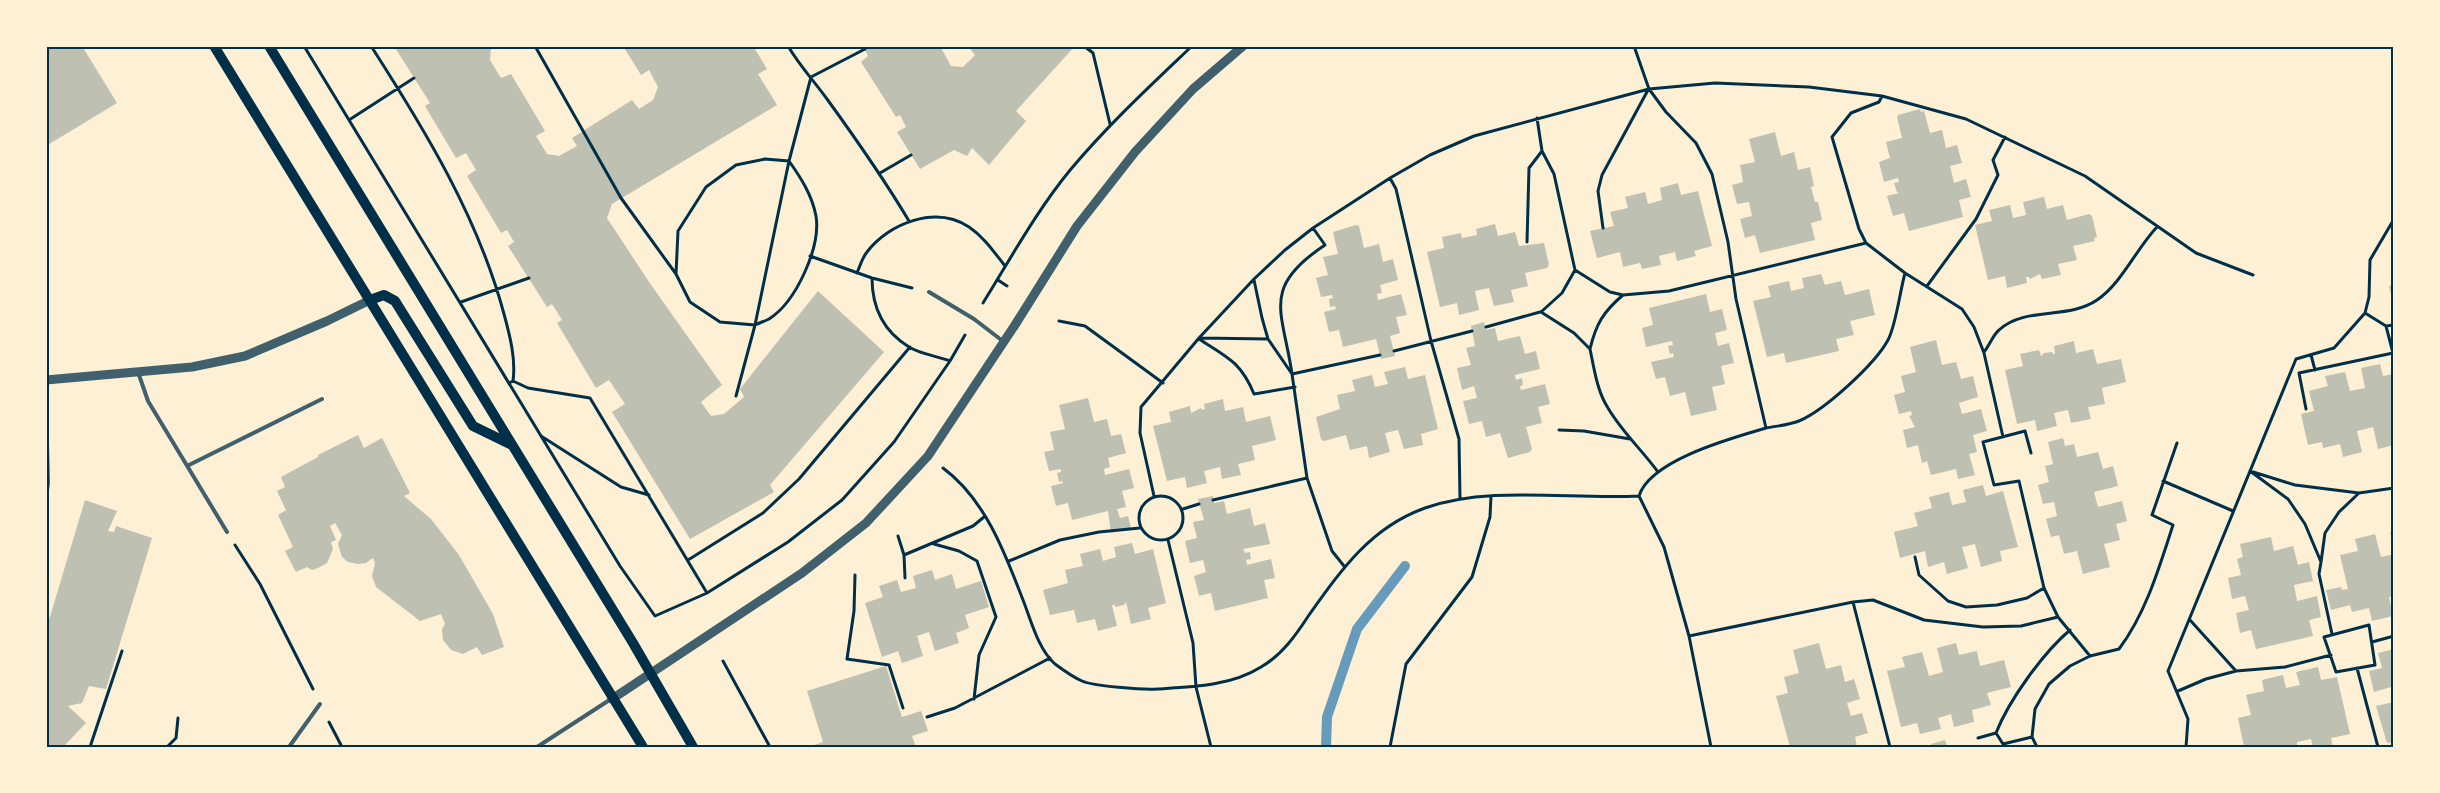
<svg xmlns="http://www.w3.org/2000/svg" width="2440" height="793" font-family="Roboto,sans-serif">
<rect width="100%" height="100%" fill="#fdf0d5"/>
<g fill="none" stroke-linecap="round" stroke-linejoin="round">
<!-- stream -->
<path stroke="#669bbc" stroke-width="10" d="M1326 747 1327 717 1357 629 1405 566"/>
</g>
<!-- building -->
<path fill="#bec0b2" d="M46 46H82L117 103 46 146Z
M394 46H494L491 48 490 60 501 78 511 74 545 131 536 136 547 154 559 156 577 146 572 138 632 100 639 109 653 100 658 87 649 70 641 75 623 46H753L767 69 758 74 777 105 612 204 607 218 649 282 722 385 701 402 711 416 724 414 744 397 740 389 818 291 884 352 770 485 774 492 690 539 612 412 625 404 609 380 596 388 557 323 562 320 552 304 547 307 508 246 514 242 507 230 501 233 467 176 476 170 466 153 456 158 425 106 430 103Z
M863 46H940L951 66 963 67 975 55 968 46H1075L1016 111 1026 121 989 165 972 148 967 156 954 150 920 169 897 132 906 127 900 115 896 117 861 62 868 56Z
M1920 109 1921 112 1924 111 1930 133 1942 130 1946 148 1957 145 1962 163 1950 166 1954 183 1966 179 1971 197 1959 200 1963 217 1909 231 1904 213 1893 216 1887 196 1899 193 1897 192 1894 183 1899 182 1898 178 1884 182 1879 162 1890 158 1886 142 1902 138 1897 117 1898 115Z
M1775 132 1781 156 1794 152 1798 170 1810 167 1814 186 1811 187 1815 202H1818L1822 220 1811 223 1815 240 1760 253 1755 235 1745 238 1740 219 1752 216 1749 202 1737 204 1732 185 1743 182 1740 165 1755 162 1749 139Z
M1678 183 1681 195 1698 191 1712 246 1694 251 1696 256 1677 261 1675 252 1659 256 1661 265 1642 269 1640 263 1623 267 1620 252 1597 258 1590 231 1614 226 1610 212 1628 208 1625 197 1645 192 1648 204 1662 200 1660 188Z
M2044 197 2047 209 2063 205 2067 220 2089 214 2092 216 2097 237 2094 238 2095 241 2073 246 2077 260 2058 264 2061 275 2042 279 2040 274 2030 279 2029 277H2026L2027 283 2007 288 2005 276 1988 280 1975 225 1992 221 1989 210 2010 205 2013 218 2026 215 2023 202Z
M1495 224 1498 236 1515 232 1519 246 1544 243 1549 265 1547 268 1525 273 1528 286 1511 290 1514 302 1494 306 1489 288 1475 291 1479 310 1459 315 1457 303 1440 307 1427 252 1444 248 1442 237 1461 233 1462 238 1477 235 1476 229Z
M1356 225 1359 226 1364 248 1379 244 1383 262 1393 259 1398 280 1380 285 1382 293 1377 294 1378 300 1401 294 1407 315 1396 317 1400 333 1390 336 1395 356 1381 359 1376 339 1343 347 1339 330 1329 332 1324 312 1336 309 1335 306 1330 307 1329 299 1333 298 1332 295 1321 297 1316 278 1328 275 1323 257 1338 254 1333 232Z
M1821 274 1825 285 1841 281 1845 295 1869 289 1875 315 1850 321 1854 335 1836 339 1839 351 1786 363 1784 353 1767 357 1753 301 1771 297 1768 286 1789 281 1791 291 1804 288 1802 278Z
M2394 285V303H2393L2389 286Z
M1706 294 1710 312 1722 309 1727 330 1715 333 1718 346 1729 343 1734 363 1721 366 1725 384 1712 387 1717 410 1691 416 1685 392 1670 396 1665 377 1656 379 1651 362 1674 357 1673 353 1670 354 1668 346 1673 345 1672 341 1646 347 1642 328 1653 325 1649 308Z
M1484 322 1486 330 1495 328 1498 341 1520 336 1525 354 1536 351 1540 369 1515 375 1516 380 1522 378 1523 385 1520 386 1521 390 1545 384 1550 404 1538 407 1542 423 1526 427 1532 449 1530 452 1508 458 1500 433 1486 437 1482 421 1469 424 1463 401 1477 398 1474 386 1462 390 1457 368 1471 365 1466 348 1475 346 1471 326Z
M1936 340 1942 365 1956 362 1961 379 1973 376 1978 397 1959 403 1962 414 1981 409 1987 431 1973 435 1977 452 1969 454 1975 475 1958 479 1956 469 1931 475 1927 461 1922 463 1918 445 1907 448 1903 430 1915 427 1909 416 1912 415 1911 411 1899 414 1894 395 1905 392 1901 376 1916 372 1910 347Z
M2074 341 2076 353 2093 349 2097 364 2121 359 2126 382 2102 388 2105 404 2088 407 2091 419 2071 423 2068 410 2054 413 2057 426 2037 431 2035 420 2017 424 2005 370 2023 366 2020 354 2039 350 2041 356 2044 353 2052 352 2053 354H2055L2054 346Z
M2380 364 2383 376 2394 374V445L2378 449 2373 427 2357 431 2362 452 2343 457 2340 444 2323 448 2322 442 2308 445 2301 414 2314 411 2309 391 2328 386 2325 376 2345 372 2350 391 2365 388 2361 368Z
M1405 367 1408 379 1425 375 1438 429 1421 434 1423 445 1404 449 1398 430 1385 433 1390 452 1369 458 1367 446 1350 450 1346 435 1324 441 1321 439 1316 417 1340 409 1337 395 1355 391 1352 380 1372 375 1375 387 1388 384 1384 372Z
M1088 398 1094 422 1107 419 1111 436 1121 434 1126 453 1108 458 1110 467 1104 469 1105 475 1129 469 1134 488 1122 491 1126 507 1117 509 1120 518 1128 516 1131 528 1111 533 1108 511 1072 520 1068 503 1056 506 1051 486 1063 483 1062 481 1059 482 1057 473 1061 472V469L1049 471 1044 452 1054 450 1050 432 1065 429 1059 405Z
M1223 399 1225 411 1243 407 1246 422 1270 416 1276 440 1252 446 1255 460 1238 464 1241 475 1222 479 1220 467 1204 471 1207 483 1187 488 1185 477 1167 481 1153 426 1171 422 1169 412 1190 406 1191 413 1201 408 1202 410 1205 409 1204 404Z
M358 435 364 448 382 438 410 493 404 496 431 519 459 555 493 614 504 647 482 655 477 647 463 654 451 650 443 640 442 629 445 624 441 614 420 621 376 587 372 576 375 563 373 558 366 563 358 564 348 562 342 557 338 544 342 535 335 523 330 526 336 540 331 542 333 549 327 563 318 568 312 570 307 567 296 572 285 551 293 547 278 515 286 510 277 491 285 487 281 477 318 457V455Z
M2063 438 2065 446 2074 444 2077 457 2098 452 2103 469 2113 466 2118 486 2094 492 2098 507 2122 501 2127 521 2116 524 2120 540 2104 544 2110 567 2083 574 2077 551 2064 554 2059 535 2051 537 2046 519 2057 516 2054 502 2043 504 2038 485 2049 482 2045 466 2053 464 2048 442Z
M1983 485 1986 496 2003 491 2018 547 2000 551 2002 561 1981 567 1975 544 1962 547 1968 568 1947 574 1944 562 1928 567 1925 551 1900 558 1894 532 1918 526 1914 513 1932 508 1929 497 1949 492 1952 505 1966 502 1963 490Z
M1213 496 1214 503 1224 501 1227 514 1250 508 1254 526 1265 523 1270 544 1243 549 1245 553 1250 552 1251 559 1246 560 1247 565 1271 559 1275 578 1264 580 1268 598 1215 611 1211 593 1199 596 1194 576 1206 572 1203 560 1190 563 1185 541 1197 538 1193 522 1204 520 1198 499Z
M85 500 117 511 108 531 114 532 116 526 152 538 106 689 89 686 82 703 68 706 86 723 63 747H46V630Z
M2394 531V546H2393L2390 532Z
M2375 534 2381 557 2394 554V596L2389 597 2393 616 2372 621 2369 608 2352 612 2350 605 2331 610 2326 590 2341 587 2342 590 2348 589 2340 555 2358 551 2355 539Z
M2271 537 2274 551 2293 546 2298 565 2309 562 2313 581 2294 585 2297 601 2317 596 2321 617 2309 620 2313 636 2256 649 2251 630 2240 633 2236 613 2249 610 2245 596 2232 599 2228 578 2241 575 2237 559 2243 557 2240 544Z
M1132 543 1135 554 1153 549 1166 603 1148 608 1151 619 1131 624 1126 602 1124 605 1115 607V605H1112L1117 626 1098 631 1095 619 1077 623 1074 610 1050 615 1043 590 1068 583 1065 570 1083 566 1080 554 1100 549 1103 561 1116 557 1114 547Z
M932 570 935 580 952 574 956 589 981 581 989 607 965 615 969 628 956 633 959 643 935 651 929 632 917 636 923 656 902 663 898 651 882 657 865 603 883 597 879 586 897 580 901 592 916 588 913 576Z
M1819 643 1826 669 1841 665 1845 682 1854 679 1860 699 1847 703 1851 716 1862 713 1868 733 1855 737 1857 747H1790L1776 696 1788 693 1784 677 1799 673 1793 650Z
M1956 643 1959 655 1977 651 1980 666 2004 660 2011 687 1987 693 1991 705 1972 710 1974 722 1954 727 1951 714 1938 718 1941 729 1920 734 1917 723 1901 727 1887 671 1905 667 1902 657 1922 652 1929 676 1943 672 1937 648Z
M2394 649V694L2391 687 2374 692 2369 671 2382 668 2378 653Z
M886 666 902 717 921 711 928 731 912 736 916 747H808L823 742 807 691Z
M2318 667 2321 680 2337 677 2350 734 2331 738 2333 747H2313L2311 739 2297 742V747H2244L2238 718 2251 715 2246 695 2264 691 2262 680 2283 675 2286 688 2300 685 2296 672Z
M2394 702V742L2387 743 2376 706Z
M1945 740 1947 747H1932L1931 744Z"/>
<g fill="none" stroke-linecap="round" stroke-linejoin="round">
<!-- path -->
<path stroke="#003049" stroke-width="3" d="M304 46 620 566 655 616 707 593 788 542 842 500 894 442 950 361 965 335
M371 46C425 130 478 217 504 314 510 336 516 359 513 381L509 383
M535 46 621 198 676 274 690 302 720 322 755 325 789 161 765 159 736 165 706 187 678 231 676 274
M788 46C799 65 814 81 827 99 856 139 884 179 909 221
M1084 46 1093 53 1110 124
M1634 46 1649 89 1666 112 1696 143 1712 174 1728 242 1736 299 1766 428
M1882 96 1879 102 1851 113 1832 137 1859 229 1866 243 1905 273 1962 309 1974 327 1984 353 2003 437
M1537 118 1542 151 1554 174 1575 270 1562 293 1541 312 1574 333 1590 349C1596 324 1603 312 1623 295L1610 292 1575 270
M349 120 414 78
M880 173 911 155
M1390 178 1396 189 1431 341 1459 439 1460 499
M1313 228 1325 245C1260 288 1283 311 1292 374L1380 355
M1603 228 1598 191 1602 175 1648 90
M1527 242 1529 168 1542 151
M810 256 872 278 912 288
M857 273C860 266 862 258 867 252 889 223 936 205 969 227 984 237 994 252 1005 266
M872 278C872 307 883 331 909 347 920 354 937 356 950 361
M998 280 1007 286
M1927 286 1976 219 1998 175 1993 160 2005 137
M1623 295 1669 291 1866 243
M461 302 529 278
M983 303C1011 258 1037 210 1071 169 1108 125 1150 86 1192 46
M2365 313 2386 326
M1059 321 1085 326 1163 383
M1486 327 1540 312
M1199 338 1268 339 1262 318 1254 280
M1199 339C1227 357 1241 362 1254 394L1295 387
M1268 339 1292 374 1307 478 1332 551 1344 566
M1590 349C1594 368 1597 391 1608 408 1622 432 1642 450 1658 472
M1394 351 1472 331
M1984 352C1989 346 1993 335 1999 330 2025 306 2068 320 2097 300 2122 283 2136 249 2157 227
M2311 355 2315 370
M513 381 528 388 590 398 707 593
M736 396 755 325C759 323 765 321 769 319 796 302 821 247 816 216 812 195 801 178 789 161L811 77 865 49
M2306 409 2299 373 2393 353 2386 326 2394 325
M1559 430 1584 431 1630 439
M541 436 621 487 649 495
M943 468C985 499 1005 553 1023 600 1031 620 1038 649 1055 664 1063 670 1073 677 1082 681 1093 686 1143 690 1157 689 1192 687 1231 686 1261 667 1282 655 1296 635 1309 615 1341 570 1371 527 1425 508 1491 485 1570 500 1639 496
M2250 471 2295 485 2359 493 2339 512 2325 533 2321 562 2305 524 2288 499Z
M2163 481 2233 511
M2359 493 2394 488
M1139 518a22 22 0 1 1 44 0a22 22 0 1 1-44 0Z
M1154 496 1140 433 1141 407 1199 338 1254 279 1285 250 1313 228 1390 178 1430 155 1474 136 1649 89 1715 83 1809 87 1882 96 1966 119 2085 176 2196 253 2253 275
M1213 500 1307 478
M1183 509 1199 504
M898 536 904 555 905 578
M1168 540 1193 643 1196 687 1211 747
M934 544 959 551 977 561 996 617 979 655 974 699
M235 545 260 584 313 689
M904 555 973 526 984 517
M1915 557 1919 575 1948 601 1966 607 1997 605 2027 598 2044 588
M688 560 763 513 799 479 910 347
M1009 561 1060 540 1099 532 1140 528
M2321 562 2319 574 2332 634
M855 575 854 611 847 659 889 665 903 708
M1853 602 1890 747
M2058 617 2090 656
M2190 620 2236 671
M2369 625 2375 665 2336 672 2324 637Z
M1689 636 1853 602 1873 600 1924 620 1983 627 2021 626 2058 617 2044 588 2019 481 1994 485 1983 442 2025 431 2031 453
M2372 642 2394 636
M723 661 770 747
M2357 668 2378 747
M2178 691 2206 679 2236 671 2285 667 2331 655
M927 717 955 708 1050 658
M329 722 342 747
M1996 733C2009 700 2043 653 2070 630
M2032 737 2035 709 2049 684 2070 666 2090 656 2119 649C2146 613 2159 568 2173 525L2152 515 2177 443
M1978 738 1996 733 2003 744 2032 737 2037 747
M90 747 122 651
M167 747 176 738 178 718
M1390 747 1406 664 1472 577 1490 517 1491 496
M1711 747 1689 636 1664 547 1639 496C1650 460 1732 438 1766 428 1776 426 1789 425 1799 421 1825 410 1875 364 1888 340 1896 325 1900 291 1905 273
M2186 747 2188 719 2168 671 2296 359 2334 348 2365 313 2369 297 2370 260 2394 219"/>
<!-- service -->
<path stroke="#3f606c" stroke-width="4" d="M929 292 974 319 1004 342
M138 372 148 401 227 532
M46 404 48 483 46 497
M189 465 322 399
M289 747 320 704
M537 747 611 699"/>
<!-- tertiary -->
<path stroke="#3f606c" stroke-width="9" d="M46 380 192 367 245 356 327 321 370 300
M612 699 802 573 866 523 928 456 1015 325 1077 226 1135 152 1193 89 1243 46"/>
<!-- secondary -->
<path stroke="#003049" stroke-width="10" d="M214 46 643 747
M269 46 633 643 693 747
M370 300 384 295 395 301 473 426 512 445"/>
</g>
<!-- border -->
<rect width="2440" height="793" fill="none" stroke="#fdf0d5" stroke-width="95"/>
<rect x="48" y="48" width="2344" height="698" fill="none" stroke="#003049" stroke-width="2"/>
</svg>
